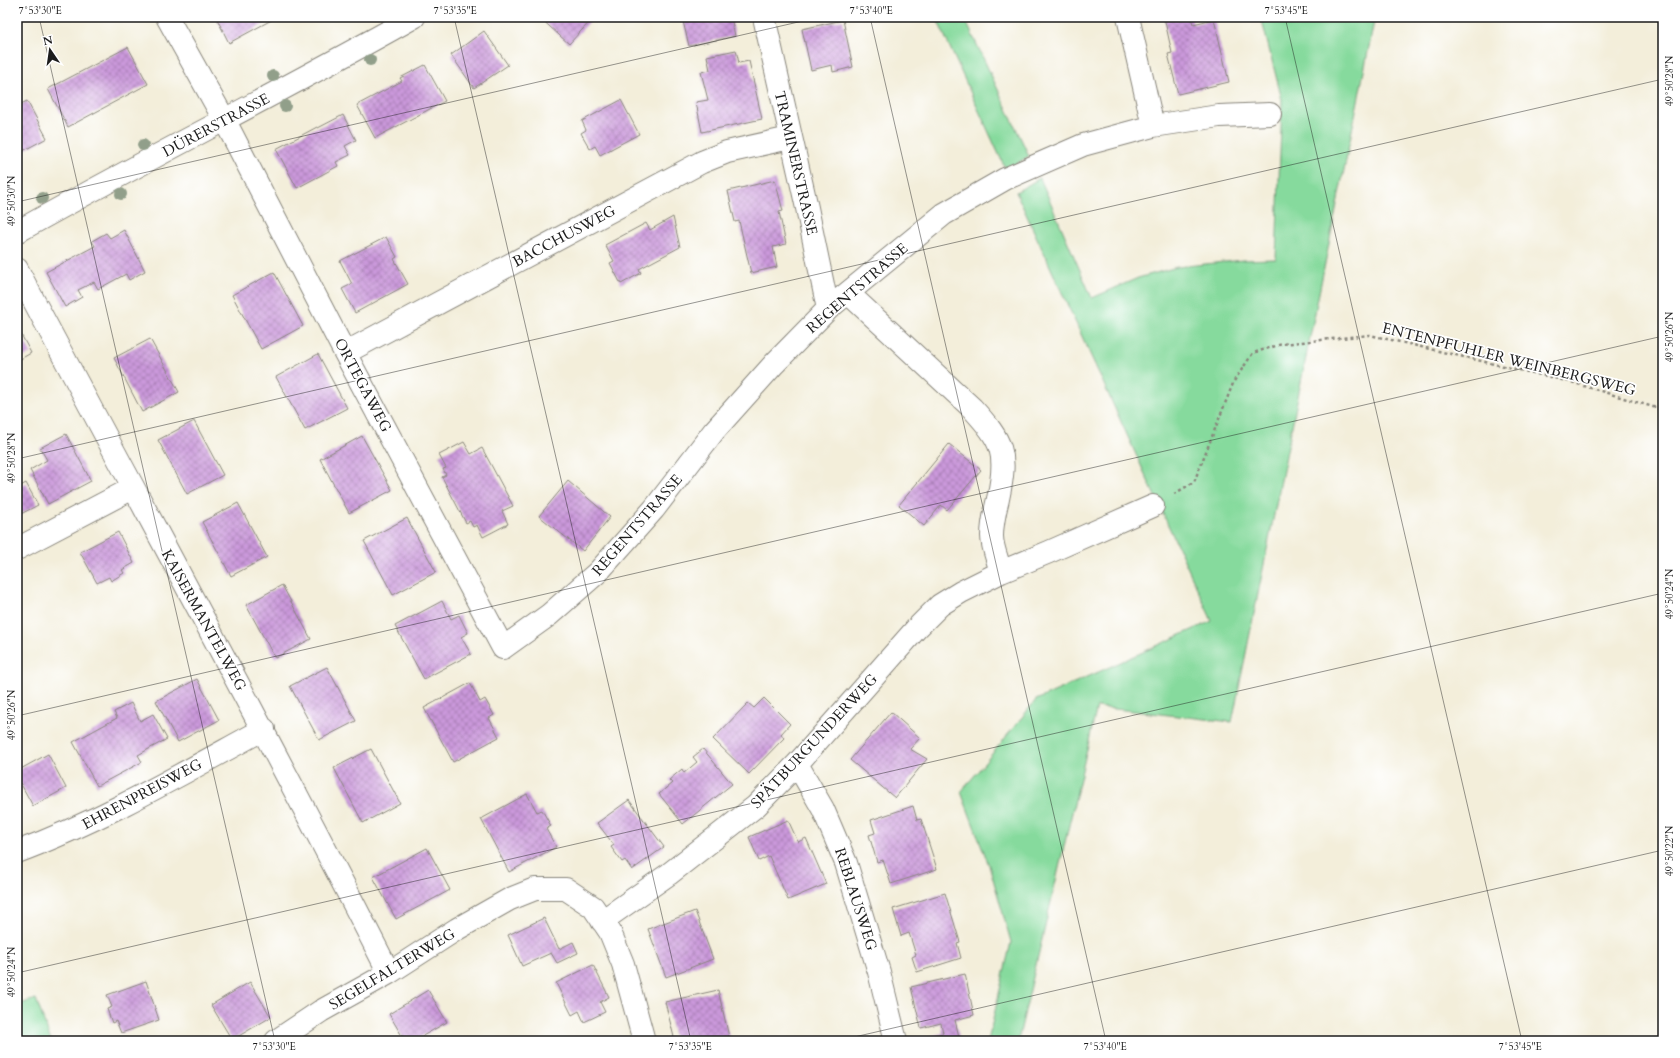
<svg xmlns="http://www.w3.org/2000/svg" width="1680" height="1058" font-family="Cardo,serif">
<defs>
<pattern id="building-cross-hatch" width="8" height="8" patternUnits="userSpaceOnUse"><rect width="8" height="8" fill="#cb99db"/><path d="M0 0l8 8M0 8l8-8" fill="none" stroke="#a47cb1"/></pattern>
</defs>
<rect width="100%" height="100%" fill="#fff"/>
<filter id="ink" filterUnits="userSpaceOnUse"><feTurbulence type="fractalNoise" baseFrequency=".025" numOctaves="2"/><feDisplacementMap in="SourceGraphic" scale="8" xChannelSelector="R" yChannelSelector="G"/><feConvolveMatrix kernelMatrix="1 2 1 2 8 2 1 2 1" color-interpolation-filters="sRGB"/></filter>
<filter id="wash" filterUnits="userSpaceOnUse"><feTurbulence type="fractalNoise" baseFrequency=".012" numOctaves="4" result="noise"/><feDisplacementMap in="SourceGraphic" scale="16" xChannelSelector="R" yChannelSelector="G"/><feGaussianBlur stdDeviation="0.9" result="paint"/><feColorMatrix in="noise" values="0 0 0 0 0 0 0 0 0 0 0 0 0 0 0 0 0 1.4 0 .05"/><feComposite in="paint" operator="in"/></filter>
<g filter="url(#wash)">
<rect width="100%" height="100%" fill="#f3eeda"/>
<!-- green -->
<path fill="#86da9d" stroke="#517b5c" d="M936 17H964L1029 156 1006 170Z
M1261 17H1375L1232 722 1097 707 1018 1041H988L1011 942 990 868 961 792 1036 700 1212 621 1016 192 1040 178 1092 298 1138 278 1177 267 1243 260 1276 259 1282 100Z
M36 999 51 1041H17V1005Z"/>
<g id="blocks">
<!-- building -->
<path fill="url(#building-cross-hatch)" d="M216 17H277L229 43Z
M539 17H594L569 44Z
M682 17H731L735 36 689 46Z
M1164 17H1191L1193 24 1214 19 1229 82 1178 94 1168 54 1172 53Z
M843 20 853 67 833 72 832 65 811 70 802 29Z
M484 31 508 65 474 88 451 55Z
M128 47 148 84 68 127 48 89Z
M736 50 739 63 749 61 762 119 702 132 696 102 708 100 701 72 710 70 707 56Z
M425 65 445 101 375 138 357 105 402 81 400 78Z
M621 100 639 134 600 155 595 146 590 149 581 133 586 130 582 121Z
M27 101 47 138 17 154V106Z
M343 115 356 140 345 146 350 155 336 162 338 166 297 188 276 149 317 127 318 128Z
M775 180 783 211 779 212 786 244 773 247 777 267 751 273 739 221 735 222 728 191Z
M673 217 680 247 639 269 641 273 621 284 610 263 614 261 605 245 646 223 650 230Z
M124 230 145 271 129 280 126 274 98 289 94 282 78 290 82 297 65 307 46 272 95 246 92 241 106 233 110 238Z
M386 237 397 257 394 259 408 284 355 313 342 289 352 284 340 261Z
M274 272 303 326 261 349 232 295Z
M17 327 31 353 17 361Z
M150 339 179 392 142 412 114 358Z
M318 354 347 408 305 430 276 377Z
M194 421 223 475 187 494 158 440Z
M66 434 91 481 48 504 30 470 47 460 40 448Z
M362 436 392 490 349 513 320 459Z
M464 442 471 454 482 448 513 506 502 511 508 524 483 537 477 525 473 527 470 521 466 523 442 477 446 475 443 469 446 468 439 455Z
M949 444 981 470 947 510 941 505 924 526 899 505Z
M568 481 610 517 583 551 539 516Z
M26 483 38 505 17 516V488Z
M238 503 267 557 231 576 202 522Z
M407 518 436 572 393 595 364 541Z
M118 532 134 563 122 570 124 573 111 581 109 577 97 583 80 552Z
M282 585 311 639 275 658 246 605Z
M442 601 451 619 459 615 468 633 461 637 471 654 424 679 395 626Z
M327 667 356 721 319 740 290 686Z
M197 679 219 720 178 742 156 701Z
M470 683 480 702 485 699 494 715 489 718 499 737 453 762 424 708Z
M764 698 790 724 781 734 784 738 749 774 713 739 748 703 754 708Z
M131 703 140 721 153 714 167 739 138 755 142 762 97 786 73 742 117 718 114 712Z
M891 712 920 738 910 749 927 759 895 798 850 760Z
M371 749 400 803 363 823 334 768Z
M703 749 732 784 683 824 659 794 672 783 669 780 682 769 684 773 697 762 693 757Z
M48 754 66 788 33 806 17 777V771Z
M527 794 537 812 542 810 551 826 546 829 556 847 509 872 481 819Z
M629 800 664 847 632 870 625 860 622 862 611 847 614 845 597 823Z
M913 806 917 820 921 819 937 869 891 884 883 860 877 862 869 835 875 833 871 820Z
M788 820 798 842 806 838 826 884 788 900 769 856 759 861 749 837Z
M427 848 450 890 396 919 373 877Z
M945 893 960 942 957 943 961 958 917 972 912 957 916 955 909 933 901 936 893 909Z
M695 911 713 959 666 977 648 929Z
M544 918 559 949 573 942 578 953 557 963 551 953 522 966 508 935Z
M593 965 609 997 600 1002 605 1012 584 1022 579 1011 572 1015 556 983Z
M965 974 974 1015 955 1020 960 1041H933L931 1036 943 1033 941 1023 921 1028 911 987Z
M146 981 159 1020 121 1033 116 1021 112 1023 107 1009 112 1007 107 995Z
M250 982 271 1017 232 1040 211 1005Z
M428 990 447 1022 414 1041H405L389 1014Z
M718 990 729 1037 716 1040 717 1041H675L665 1002Z"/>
</g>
</g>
<g filter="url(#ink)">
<use href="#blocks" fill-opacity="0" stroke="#88857b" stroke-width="1"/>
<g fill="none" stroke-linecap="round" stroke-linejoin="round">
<defs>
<path id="minor" d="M167 17 225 121 345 353 503 648 549 615 598 572 654 509 714 431 774 364 828 309 944 214 1005 179 1083 145 1153 126 1219 116 1270 114
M764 17 807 208 828 309
M1128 17 1153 126
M17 232C148 158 283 91 414 17
M17 269C141 504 269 736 389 973
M848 293 972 408C1003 442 1008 453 998 499 995 511 992 523 992 536 992 547 998 561 1001 572
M345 353 702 162 727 152 790 138
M17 549 133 488
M797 764 823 809 846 863 879 972 896 1041
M17 852C103 820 183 773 264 729
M602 921 669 874 756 806 797 764 916 629 940 605 961 592 1001 572 1049 552 1153 506
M276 1041 321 1011 389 973 457 929 510 899 535 889H566L593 907 610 932 623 964 644 1041"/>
</defs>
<!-- minor casing -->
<use href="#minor" stroke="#88857b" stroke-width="24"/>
<!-- path -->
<path stroke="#88857b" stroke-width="2.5" stroke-dasharray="3 3" stroke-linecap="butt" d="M1174 494 1194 482 1234 381 1253 353 1282 344 1370 335 1571 382 1663 410"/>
<!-- minor -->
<use href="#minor" stroke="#fff" stroke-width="22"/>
</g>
<!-- trees -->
<g fill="#919f8a">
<circle cx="370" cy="60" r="6"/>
<circle cx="273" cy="76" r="6"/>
<circle cx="285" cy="106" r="6"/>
<circle cx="143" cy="145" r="6"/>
<circle cx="121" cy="194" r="6"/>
<circle cx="42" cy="198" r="6"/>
</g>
</g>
<!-- ticks -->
<path fill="none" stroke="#1c1c1c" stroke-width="1" stroke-opacity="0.45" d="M39 17 275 1041M454 17 691 1041M870 17 1106 1041M1285 17 1522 1041M17 202 820 17M17 459 1663 79M17 716 1663 336M17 973 1663 593M837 1041 1663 850"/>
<g text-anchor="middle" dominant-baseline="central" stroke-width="3.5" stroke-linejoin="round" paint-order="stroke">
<!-- street labels -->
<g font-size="15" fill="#1c1c1c" stroke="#fff">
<text transform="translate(216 125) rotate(-28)">DÜRERSTRASSE</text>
<text transform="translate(796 163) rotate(77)">TRAMINERSTRASSE</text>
<text transform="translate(564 236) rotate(-28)">BACCHUSWEG</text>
<text transform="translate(857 288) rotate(-41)">REGENTSTRASSE</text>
<text transform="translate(1509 359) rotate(14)">ENTENPFUHLER WEINBERGSWEG</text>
<text transform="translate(363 385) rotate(62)">ORTEGAWEG</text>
<text transform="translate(637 525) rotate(-49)">REGENTSTRASSE</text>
<text transform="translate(204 620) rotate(61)">KAISERMANTELWEG</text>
<text transform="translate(814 741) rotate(-47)">SPÄTBURGUNDERWEG</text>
<text transform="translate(142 794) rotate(-28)">EHRENPREISWEG</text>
<text transform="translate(856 899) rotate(72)">REBLAUSWEG</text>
<text transform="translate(392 969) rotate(-31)">SEGELFALTERWEG</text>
</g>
</g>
<!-- margin -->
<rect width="1680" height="1058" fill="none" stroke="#fff" stroke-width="44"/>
<!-- north arrow -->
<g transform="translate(50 50) rotate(347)" stroke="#ffffff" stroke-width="3" paint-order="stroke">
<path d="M0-3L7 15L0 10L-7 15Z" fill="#1c1c1c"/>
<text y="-6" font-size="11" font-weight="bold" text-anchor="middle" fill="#1c1c1c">N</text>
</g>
<rect x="22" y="22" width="1636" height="1014" fill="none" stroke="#1c1c1c" stroke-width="1.5"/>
<g font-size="10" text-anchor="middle" fill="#1c1c1c">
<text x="40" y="14">7°53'30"E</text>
<text x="455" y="14">7°53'35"E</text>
<text x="871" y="14">7°53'40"E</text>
<text x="1286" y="14">7°53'45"E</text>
<text transform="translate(1669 81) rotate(-90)" y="4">49°50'28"N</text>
<text transform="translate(11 201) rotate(-90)" y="4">49°50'30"N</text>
<text transform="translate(1669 337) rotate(-90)" y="4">49°50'26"N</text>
<text transform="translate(11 458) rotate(-90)" y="4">49°50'28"N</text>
<text transform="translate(1669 594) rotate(-90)" y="4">49°50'24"N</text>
<text transform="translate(11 715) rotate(-90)" y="4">49°50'26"N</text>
<text transform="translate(1669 851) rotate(-90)" y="4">49°50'22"N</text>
<text transform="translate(11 972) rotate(-90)" y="4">49°50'24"N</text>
<text x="274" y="1050">7°53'30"E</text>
<text x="690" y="1050">7°53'35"E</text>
<text x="1105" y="1050">7°53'40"E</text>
<text x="1520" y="1050">7°53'45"E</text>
</g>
</svg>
